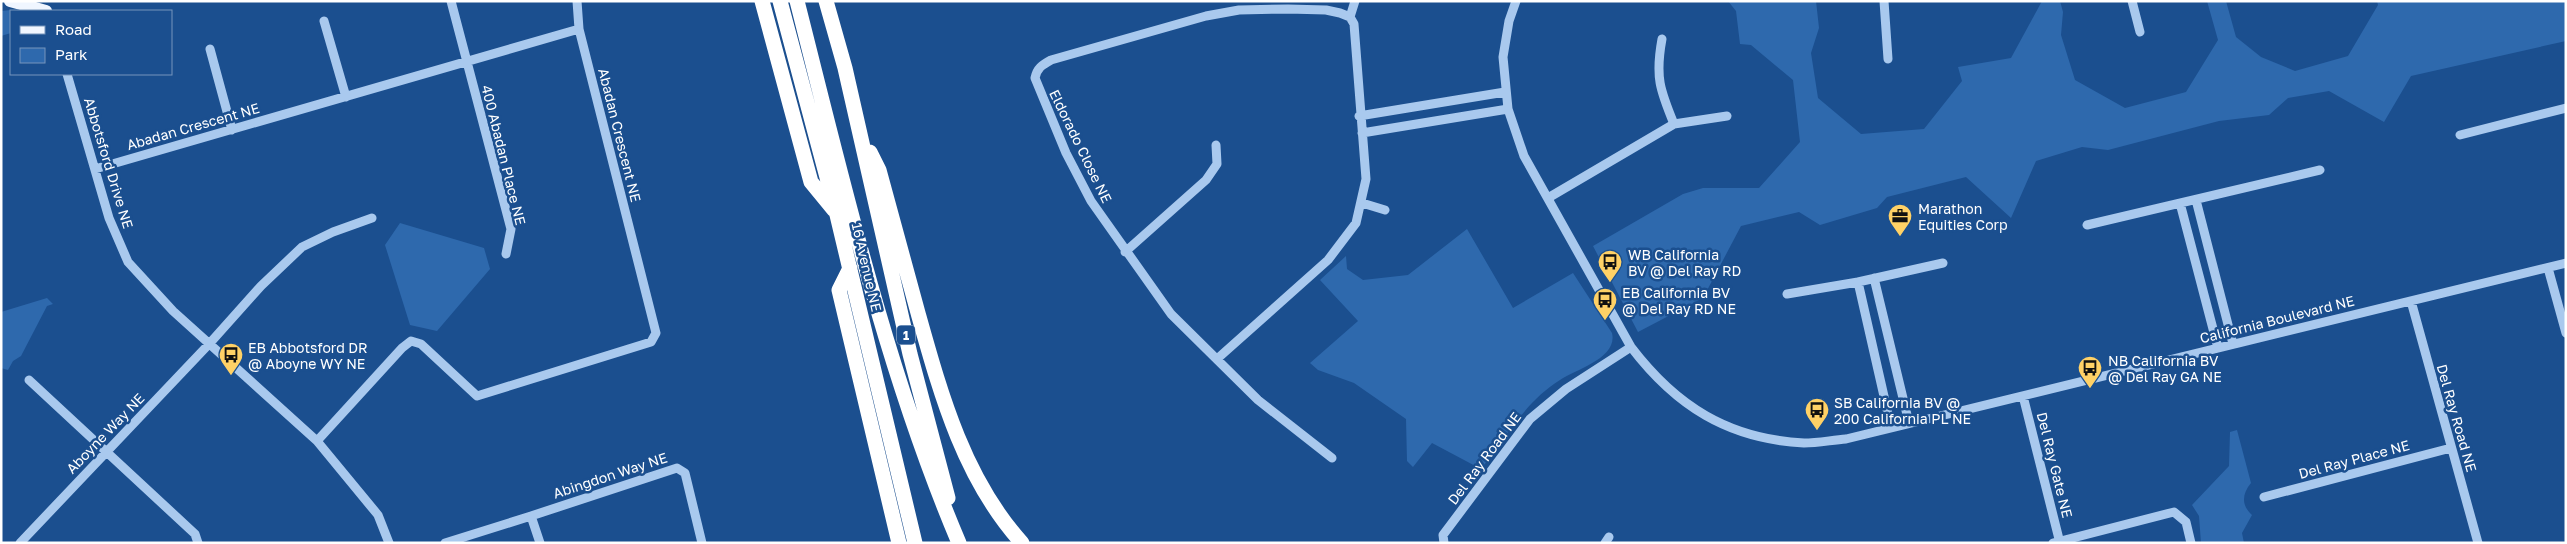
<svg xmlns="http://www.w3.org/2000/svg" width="2567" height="544" font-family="'Golos Text',sans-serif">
<rect width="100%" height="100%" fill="#1b4f8f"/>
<!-- green -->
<path fill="#2e69ad" d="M1728 1H1816L1819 28 1811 53 1818 98 1861 134 1924 129 1962 81 1958 67 2011 58 2042 1H2060L2063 12 2061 35 2075 80 2125 108 2186 92 2218 40 2207 1H2226L2236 37 2261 57 2295 71 2348 56 2378 5 2377 1H2566V41L2411 76 2384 122 2329 91 2288 98 2269 115 2219 121 2108 150 2082 147 2036 161 2011 218 1966 177 1887 197 1877 208 1820 225 1799 212 1741 226 1703 298 1638 332 1593 246 1683 194 1703 188H1759L1800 142 1793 80 1751 45 1740 44 1736 11Z
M11 10 21 11H11V33L1 36V11Z
M400 223 484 248 490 269 437 331 410 325 385 245Z
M1467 229 1513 308 1573 273 1612 333C1618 358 1577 369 1560 380 1527 400 1504 439 1481 469L1432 443 1413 467 1407 461 1406 419 1354 383 1318 370 1310 363 1358 321 1320 280 1346 256 1347 269 1363 280 1408 275Z
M47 298 53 304 47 306 21 356 13 361 8 370 1 368V312Z
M2237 430 2251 483C2242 494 2241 505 2252 515L2242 533 2244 543H2201L2199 516 2192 505 2229 466 2230 432Z"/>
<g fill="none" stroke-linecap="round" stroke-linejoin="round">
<!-- minor -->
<path stroke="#a9c9ee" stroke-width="9" d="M451 1 511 229 506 254
M1516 1 1509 21 1503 57 1508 109 1524 156 1631 347C1676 406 1728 439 1804 443 1818 443 1832 440 1846 439L2566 263
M1884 1 1888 59
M2132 1 2140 32
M1350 17 1355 1
M324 21 346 97
M1662 39C1655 77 1660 90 1674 124
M210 49 232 130
M67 74 109 218 128 262 173 311 317 441 378 515 389 543
M1359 116 1505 92
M1362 133 1508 109
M2460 135 2566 108
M95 169 579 29
M1548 198 1674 124 1727 116
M2196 200 2233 344
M1362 203 1385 210
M2180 203 2218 348
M2087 225 2320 170
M1125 252 1206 180 1217 164 1216 145
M2548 268 2566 333
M1874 278 1909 423
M1858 282 1891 427
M1787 294 1858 282 1943 263
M2411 301 2478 543
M1217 359 1328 260 1356 223 1366 179 1354 24 1350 17 1340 13 1326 10 1288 9 1239 10 1206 16 1051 60C1042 65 1037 68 1035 78L1066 153 1091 201 1171 314 1258 400 1332 458
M29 380 195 534 198 543
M2023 396 2060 543
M317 441 402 348 411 341 421 344 477 396 651 342 656 333 579 29 577 1
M2264 497 2451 448
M531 516 677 468 685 473 702 543
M20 543 210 343 261 286 302 247 333 232 372 218
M445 543 531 516 540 543
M1444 543 1443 535 1530 419 1566 389 1631 347
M1605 543 1609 537
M2053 543 2174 512 2186 522 2191 543"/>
<!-- major -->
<path stroke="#f0f6ff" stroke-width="12" d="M10 1 46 11"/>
<!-- highway -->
<path stroke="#fff" stroke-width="15" d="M762 1 811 182 834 210
M780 1 837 215 915 543
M797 1C843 182 886 371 959 543
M826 1 845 68 910 354 948 498
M870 152 879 170C892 218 905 266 918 313 941 395 964 479 1022 543
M850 268 839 290 899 543"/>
</g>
<!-- icons -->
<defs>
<symbol id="office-pin" viewBox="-11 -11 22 30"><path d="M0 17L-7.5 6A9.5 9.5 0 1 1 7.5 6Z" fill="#ffd166" stroke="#1b4f8f"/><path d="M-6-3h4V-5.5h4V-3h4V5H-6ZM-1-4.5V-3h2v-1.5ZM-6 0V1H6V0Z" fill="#111"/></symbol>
<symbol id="bus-pin" viewBox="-11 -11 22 30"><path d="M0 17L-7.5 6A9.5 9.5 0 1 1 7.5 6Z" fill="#ffd166" stroke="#1b4f8f"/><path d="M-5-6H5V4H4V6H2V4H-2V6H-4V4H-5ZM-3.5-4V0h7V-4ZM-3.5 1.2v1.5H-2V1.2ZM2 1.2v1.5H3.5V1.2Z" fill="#111"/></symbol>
</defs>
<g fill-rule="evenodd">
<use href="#office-pin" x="1886" y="202" width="28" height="38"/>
<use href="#bus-pin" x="1596" y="248" width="28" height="38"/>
<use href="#bus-pin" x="1591" y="286" width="28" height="38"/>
<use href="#bus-pin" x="217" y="341" width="28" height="38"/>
<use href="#bus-pin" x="2076" y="354" width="28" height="38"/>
<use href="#bus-pin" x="1803" y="396" width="28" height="38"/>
</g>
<g text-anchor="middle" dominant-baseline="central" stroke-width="5" stroke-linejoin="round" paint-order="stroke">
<!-- shield labels -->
<rect fill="#1b4f8f" stroke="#bbcadd" stroke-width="1" x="897" y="325.5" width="18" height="19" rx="4"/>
<g font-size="12" font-weight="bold" fill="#fff">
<text x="906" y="335">1</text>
</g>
<!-- street labels -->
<g font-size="14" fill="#fff" stroke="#1b4f8f">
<text transform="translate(193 126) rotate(-16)">Abadan Crescent NE</text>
<text transform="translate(620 135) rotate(76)">Abadan Crescent NE</text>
<text transform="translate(1081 146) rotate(64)">Eldorado Close NE</text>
<text transform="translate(504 155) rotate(76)">400 Abadan Place NE</text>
<text transform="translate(109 163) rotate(73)">Abbotsford Drive NE</text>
<text transform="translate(867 267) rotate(77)">16 Avenue NE</text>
<text transform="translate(2277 319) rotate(-14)">California Boulevard NE</text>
<text transform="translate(2457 418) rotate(74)">Del Ray Road NE</text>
<text transform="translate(105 433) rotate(-46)">Aboyne Way NE</text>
<text transform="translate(1484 458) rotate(-53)">Del Ray Road NE</text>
<text transform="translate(2354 459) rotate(-15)">Del Ray Place NE</text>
<text transform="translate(2055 465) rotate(76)">Del Ray Gate NE</text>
<text transform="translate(610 475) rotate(-18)">Abingdon Way NE</text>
</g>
<!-- poi labels -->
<g font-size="14" fill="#fff" stroke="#1b4f8f" text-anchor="start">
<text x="1918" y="208">Marathon<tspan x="1918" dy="16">Equities Corp</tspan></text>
<text x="1628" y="254">WB California<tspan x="1628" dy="16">BV @ Del Ray RD</tspan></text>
<text x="1622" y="292">EB California BV<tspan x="1622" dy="16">@ Del Ray RD NE</tspan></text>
<text x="248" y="347">EB Abbotsford DR<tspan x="248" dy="16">@ Aboyne WY NE</tspan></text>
<text x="2108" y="360">NB California BV<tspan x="2108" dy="16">@ Del Ray GA NE</tspan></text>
<text x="1834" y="402">SB California BV @<tspan x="1834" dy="16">200 California PL NE</tspan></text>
</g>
</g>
<!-- border -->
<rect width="2567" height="544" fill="none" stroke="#ffffff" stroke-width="5"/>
<!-- legend -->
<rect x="10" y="10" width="162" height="65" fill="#1b4f8f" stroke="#7695bc"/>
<rect x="20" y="26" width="25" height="8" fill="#f0f6ff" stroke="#7695bc"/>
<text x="55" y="35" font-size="15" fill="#ffffff">Road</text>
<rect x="20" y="48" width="25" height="15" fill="#2e69ad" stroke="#7695bc"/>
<text x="55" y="60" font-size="15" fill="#ffffff">Park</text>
</svg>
